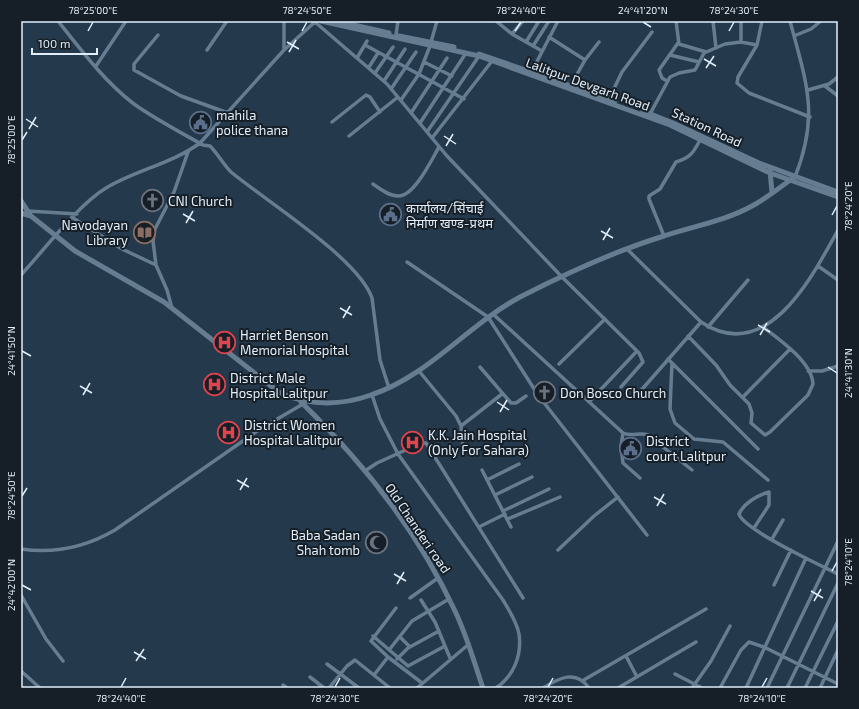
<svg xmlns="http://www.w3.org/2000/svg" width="859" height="709" font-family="'Exo 2','Noto Sans Devanagari',sans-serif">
<rect width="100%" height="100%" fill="#24394b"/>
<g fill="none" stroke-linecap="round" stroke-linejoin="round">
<!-- street -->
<path stroke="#667d91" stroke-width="3.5" d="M58 21C81 50 105 82 134 104 155 119 180 132 203 145L210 146C218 154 223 164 231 172 266 201 358 258 372 298L380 360 389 388
M284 21V50
M496 21 512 34 542 51
M676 21 679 44 706 52
M713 21 716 48
M741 21V42
M762 21 757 45 738 77 737 83 749 93 810 117
M790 21C806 82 820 114 795 177
M315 22 387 84 447 156 561 276 639 353 643 362 621 387
M512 34 523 21
M158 35 134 64V70L181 96 228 113
M396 35 398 21
M794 36 811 29 821 21
M549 37 585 60
M431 42 437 21
M526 42 539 21
M365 45 464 99
M533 46 549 21
M207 50 227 21
M670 55 699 62
M357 58 367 41
M424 62 452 76
M96 66 126 21
M369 67 378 53
M532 71 558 21
M375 73 393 47
M384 81 405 49
M667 81 662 78 659 70 678 43
M571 85 585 60 599 42
M825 86 838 96
M391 89 416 52
M808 90 829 84 838 77
M609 99 622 72 652 32
M401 100 419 74 430 46
M411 113 447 58
M650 114 670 77 679 73 695 70 704 53 725 44 741 42 757 45
M332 122 366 95 370 97 380 112
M420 123 466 53
M427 132 479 56
M349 136 398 97
M432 138 492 61
M373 184C380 189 389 196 398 196 414 197 432 159 439 147
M28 211 77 214
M73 218 122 249 156 265
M664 236 649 199V196L660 189 676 162C690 158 694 152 700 140
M627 249 701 322C767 366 812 277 838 230
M407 262 488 317 538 395 647 535
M818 266 838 280
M21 275C44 250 79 204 106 188 136 170 171 164 200 143L284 50 316 21
M172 308 167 290 156 265 153 241 155 229 174 192 188 152
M493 314 623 433C631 437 640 432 648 435L692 470
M708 327 748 280
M688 336 716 365 730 385 749 404 752 413 751 423 765 435 770 432 808 395 813 384C812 362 779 339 763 327
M668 359 758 449
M672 363 670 409 675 423 694 439 723 442 768 480
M559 364 605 319
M480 367 511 403H516L526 396
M419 371 456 416 461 426 463 447
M808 371H822L838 366
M372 395 380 419 398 454 503 600C509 610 517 622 519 634 522 655 514 676 496 688
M637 395 701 322
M743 397 790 349
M589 402 637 351
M461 426 502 394
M623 433 621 446 623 463 640 478
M482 470 511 527
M365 471 377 463 421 443H426L523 598
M487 480 519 464
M495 495 532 477
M503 511 549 489
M508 519 560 497
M479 527 505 514
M754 528 769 505V492C758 495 744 503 739 514 744 530 820 565 838 574
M772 539 783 520
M21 549C55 554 86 547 115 530L260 429 303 404
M558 550 594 516 618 497
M774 585 791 550
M21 595 46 639 63 661
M410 598 438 578
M421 600 435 622 450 658
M396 608 371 641 388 657 422 683
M373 636 408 666 445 646
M400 637 410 647
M389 650 412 621 449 599
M626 656 637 677
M397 659 408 648 439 631
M327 664 359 688
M21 671 40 688
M675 674 702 688
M374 675 388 657
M310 677 324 688
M582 681 706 609
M283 685 287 688
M329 688 347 666 355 660 390 688
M417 688 469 644
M543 688C559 678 576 669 589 688
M618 688 696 642
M692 688 711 661 730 626
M720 688 741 650 749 642 764 647 838 684
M746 688 806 558
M767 688 838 541
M787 688 838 583
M805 688 838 621
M820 688 838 650"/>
<!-- secondary -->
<path stroke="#667d91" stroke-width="5" d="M321 21 479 56 670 125 770 173 838 197
M336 21 389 33
M399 36 454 47
M479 54 615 101
M643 111 673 123 759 163 838 192
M770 170 772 193
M21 201 31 216
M21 213 31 216 75 251 164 302 280 393C310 406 340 406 371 395 429 376 468 324 522 296 567 273 615 251 664 236 694 226 725 221 752 206 767 198 781 186 795 177
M301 402C363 462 418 532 455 611 467 636 474 662 483 688"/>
</g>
<!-- ticks -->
<path fill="none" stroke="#e1eefa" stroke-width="1.5" d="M643 22 651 27M88 31 93 22M302 31 307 22M515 31 521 22M729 31 734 22M287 42 299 49M289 52 296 40M704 59 716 66M706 68 714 56M26 119 38 127M29 129 36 117M444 136 456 144M22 140 27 132M446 146 453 134M183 214 195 221M832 215 837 206M186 223 193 211M601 231 613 238M603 240 610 228M340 308 352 315M343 318 350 306M758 325 770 332M760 335 767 323M22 351 31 356M828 367 837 373M80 386 92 393M83 395 90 383M497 402 509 410M500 412 507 400M237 480 249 487M240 490 247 478M22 496 27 488M654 497 666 504M657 506 664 494M832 571 837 562M394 574 406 581M397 584 404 572M22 585 31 590M811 591 823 598M814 601 821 589M134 652 146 659M136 661 144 649M121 687 126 678M335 687 340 678M548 687 553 678M762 687 767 678"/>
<!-- icons -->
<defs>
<symbol id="civic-ring" viewBox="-11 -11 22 22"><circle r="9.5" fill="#161f27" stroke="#5c6f8a" stroke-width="1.5"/><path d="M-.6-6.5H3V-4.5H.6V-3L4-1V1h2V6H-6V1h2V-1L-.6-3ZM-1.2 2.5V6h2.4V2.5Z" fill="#5c6f8a"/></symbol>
<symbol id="church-ring" viewBox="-11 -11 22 22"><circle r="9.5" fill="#161f27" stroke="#6b7280" stroke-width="1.5"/><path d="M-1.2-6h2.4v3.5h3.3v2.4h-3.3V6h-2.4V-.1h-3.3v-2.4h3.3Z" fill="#6b7280"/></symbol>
<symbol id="library-ring" viewBox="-11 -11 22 22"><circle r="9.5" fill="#161f27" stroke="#8d6e63" stroke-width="1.5"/><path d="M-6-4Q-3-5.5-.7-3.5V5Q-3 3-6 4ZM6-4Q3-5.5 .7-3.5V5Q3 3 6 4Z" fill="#8d6e63"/></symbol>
<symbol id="hospital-ring" viewBox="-11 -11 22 22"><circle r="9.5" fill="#161f27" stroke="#e0444e" stroke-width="1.5"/><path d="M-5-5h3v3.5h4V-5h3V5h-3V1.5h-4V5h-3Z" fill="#e0444e"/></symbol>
<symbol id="mosque-ring" viewBox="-11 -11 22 22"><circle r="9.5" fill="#161f27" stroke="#6b7280" stroke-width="1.5"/><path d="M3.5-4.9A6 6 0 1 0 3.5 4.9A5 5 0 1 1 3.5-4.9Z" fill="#6b7280"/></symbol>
</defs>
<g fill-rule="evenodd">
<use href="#civic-ring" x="188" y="110" width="25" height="25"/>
<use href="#church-ring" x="140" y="188" width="25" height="25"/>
<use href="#civic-ring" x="378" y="202" width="25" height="25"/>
<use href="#library-ring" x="132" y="220" width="25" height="25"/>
<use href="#hospital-ring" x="212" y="330" width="25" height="25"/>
<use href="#hospital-ring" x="202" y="372" width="25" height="25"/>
<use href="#church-ring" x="532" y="380" width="25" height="25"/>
<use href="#hospital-ring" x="216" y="420" width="25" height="25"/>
<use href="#hospital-ring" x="400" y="430" width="25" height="25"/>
<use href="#civic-ring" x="618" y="436" width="25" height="25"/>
<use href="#mosque-ring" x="364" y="530" width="25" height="25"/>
</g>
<g text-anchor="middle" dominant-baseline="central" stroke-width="4" stroke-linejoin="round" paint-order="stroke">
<!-- street labels -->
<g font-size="13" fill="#e1eefa" stroke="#161f27">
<text transform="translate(588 84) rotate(20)">Lalitpur Devgarh Road</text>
<text transform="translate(707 127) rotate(25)">Station Road</text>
<text transform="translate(418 528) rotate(56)">Old Chanderi road</text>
</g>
<!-- poi labels -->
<g font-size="13" fill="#e1eefa" stroke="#161f27" text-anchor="start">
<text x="216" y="115">mahila<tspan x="216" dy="15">police thana</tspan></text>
<text x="168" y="201">CNI Church</text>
<text x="406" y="208">कार्यालय/सिंचाई<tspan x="406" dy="15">निर्माण खण्ड-प्रथम</tspan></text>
<text x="128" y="225" text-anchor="end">Navodayan<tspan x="128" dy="15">Library</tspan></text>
<text x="240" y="335">Harriet Benson<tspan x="240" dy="15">Memorial Hospital</tspan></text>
<text x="230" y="378">District Male<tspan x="230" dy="15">Hospital Lalitpur</tspan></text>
<text x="560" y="393">Don Bosco Church</text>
<text x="244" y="425">District Women<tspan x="244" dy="15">Hospital Lalitpur</tspan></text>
<text x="428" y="435">K.K. Jain Hospital<tspan x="428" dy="15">(Only For Sahara)</tspan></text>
<text x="646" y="441">District<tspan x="646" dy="15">court Lalitpur</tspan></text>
<text x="360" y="535" text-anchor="end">Baba Sadan<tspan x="360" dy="15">Shah tomb</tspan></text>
</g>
</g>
<!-- border -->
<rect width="859" height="709" fill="none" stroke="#161f27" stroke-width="44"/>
<!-- scale -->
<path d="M32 48v6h65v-6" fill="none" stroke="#e1eefa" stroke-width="2"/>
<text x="38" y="48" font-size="12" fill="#e1eefa" stroke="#161f27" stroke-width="3" paint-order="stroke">100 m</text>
<rect x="22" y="22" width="815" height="665" fill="none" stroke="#e1eefa" stroke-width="1.5"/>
<g font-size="10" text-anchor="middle" fill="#e1eefa">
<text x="93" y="14">78°25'00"E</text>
<text x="307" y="14">78°24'50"E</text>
<text x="521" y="14">78°24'40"E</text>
<text x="643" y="14">24°41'20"N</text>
<text x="734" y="14">78°24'30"E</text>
<text transform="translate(11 140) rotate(-90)" y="4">78°25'00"E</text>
<text transform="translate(848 206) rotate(-90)" y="4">78°24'20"E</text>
<text transform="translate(11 351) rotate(-90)" y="4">24°41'50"N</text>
<text transform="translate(848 373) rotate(-90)" y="4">24°41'30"N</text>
<text transform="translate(11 496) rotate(-90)" y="4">78°24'50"E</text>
<text transform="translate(848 562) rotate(-90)" y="4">78°24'10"E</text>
<text transform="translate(11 585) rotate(-90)" y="4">24°42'00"N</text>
<text x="121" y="702">78°24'40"E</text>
<text x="335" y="702">78°24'30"E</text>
<text x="548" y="702">78°24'20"E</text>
<text x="762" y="702">78°24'10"E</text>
</g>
</svg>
